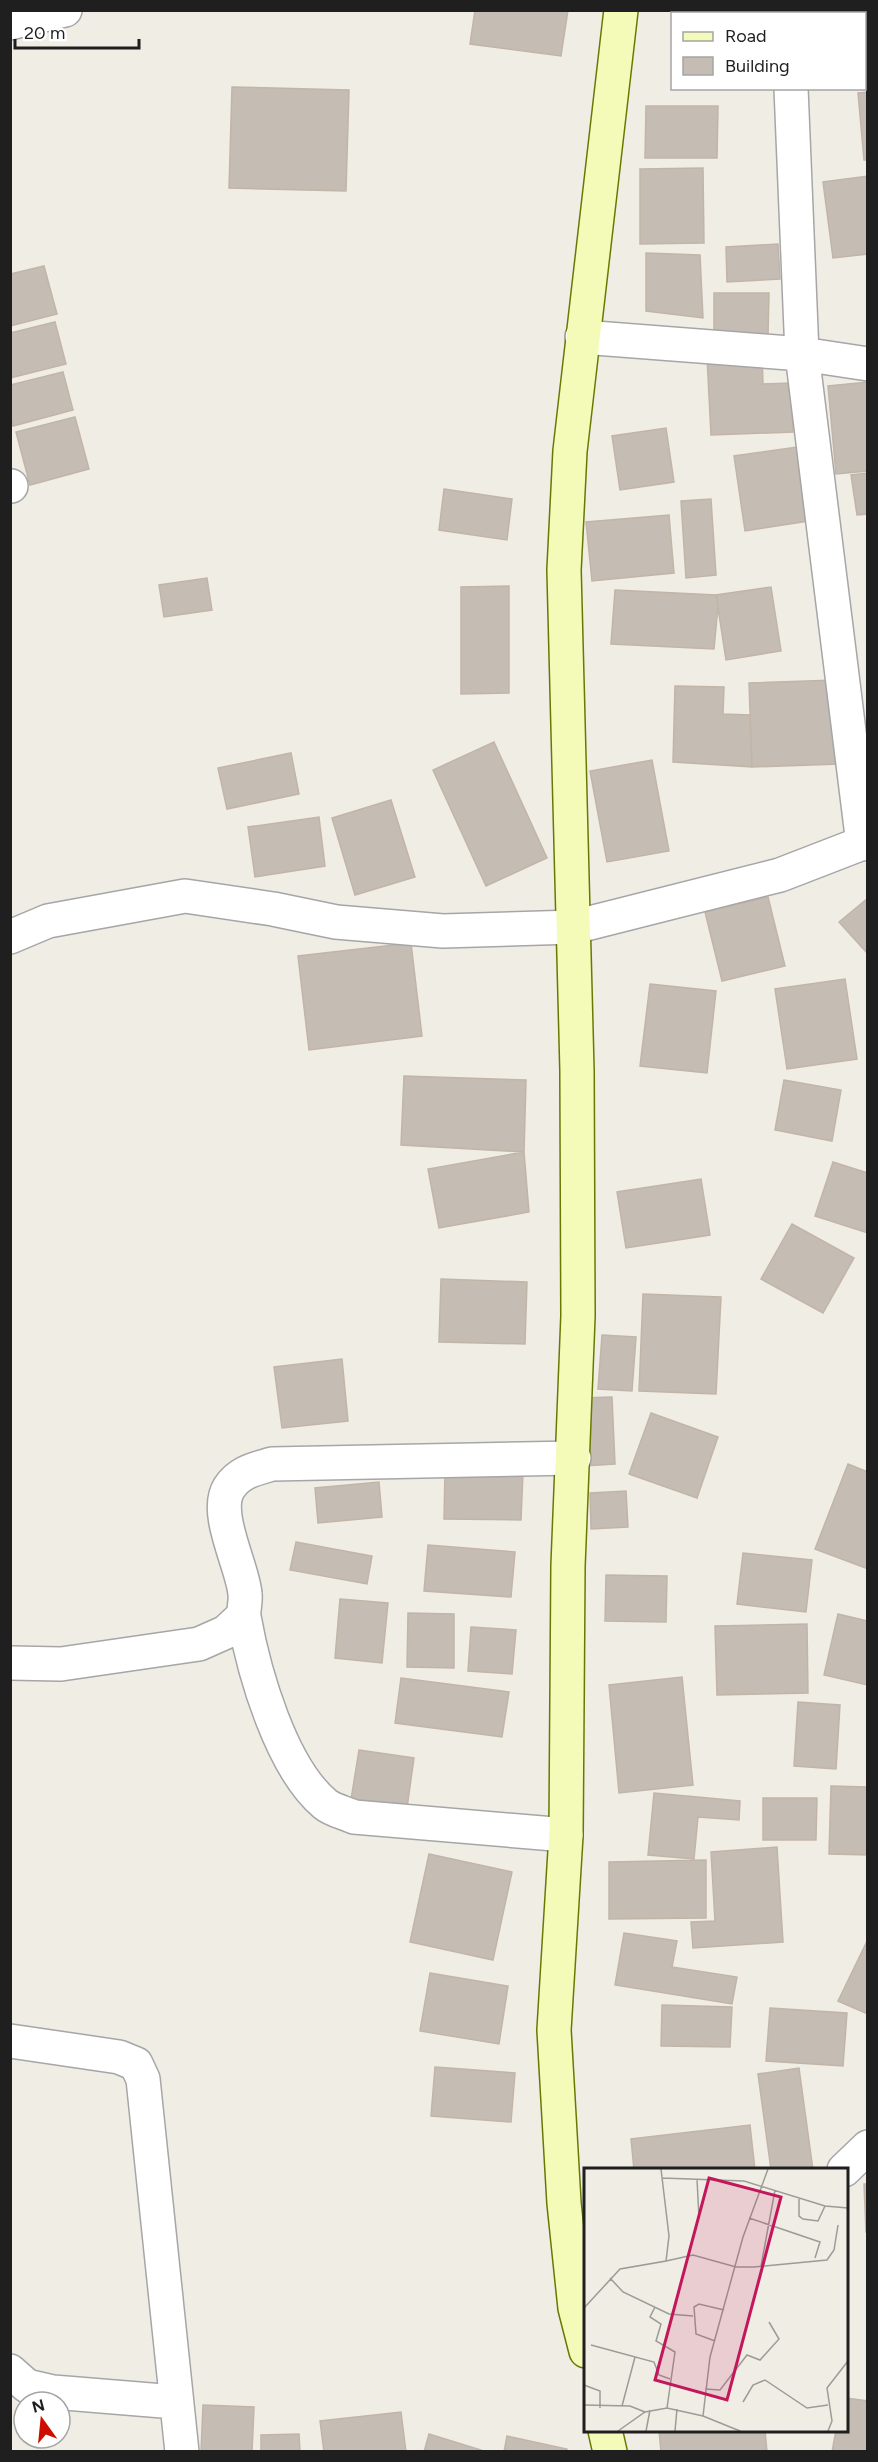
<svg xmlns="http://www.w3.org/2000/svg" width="878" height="2462" font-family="Figtree,sans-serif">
<rect width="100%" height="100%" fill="#f0ede5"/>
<!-- building -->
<path fill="#c5bcb4" stroke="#c2b5a7" stroke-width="1.5" d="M475 10H568L561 56 470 44Z
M232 87 349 90 346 191 229 188Z
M868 92V160H864L858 93Z
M646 106H718L717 158H645Z
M703 168 704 243 640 244V169Z
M868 176V254L833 258 823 182Z
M778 244 780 279 727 282 726 247Z
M646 253 700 255 703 318 646 311Z
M44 266 57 314 10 326V274Z
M714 293H769L768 337H714Z
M55 322 66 364 10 378V333Z
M762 354 763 384 791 383 793 432 711 435 707 357Z
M63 372 73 410 13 426 10 416V385Z
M868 382V471L836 474 828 386Z
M75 417 89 469 30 485 16 432Z
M666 428 674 482 620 490 612 436Z
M804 446 815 520 745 531 734 456Z
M868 473V514L857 515 851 475Z
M444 489 512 499 507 540 439 530Z
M711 499 716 575 686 578 681 501Z
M669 515 674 573 592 581 586 522Z
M207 578 212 610 164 617 159 585Z
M509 586V693L461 694V587Z
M771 587 781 651 726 660 716 595Z
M615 590 716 595 718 606 714 649 611 644Z
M836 680 839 764 752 767 749 683Z
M675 686 724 687 723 714 750 715 752 767 673 762Z
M494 742 547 858 486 886 433 770Z
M291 753 299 794 227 809 218 768Z
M652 760 669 851 607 862 590 771Z
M391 800 415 877 355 895 332 818Z
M319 817 325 866 255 877 248 827Z
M768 897 785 966 722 981 705 912Z
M868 898V954L839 922Z
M411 943 422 1036 309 1050 298 956Z
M845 979 857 1059 787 1069 775 989Z
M650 984 716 991 707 1073 640 1066Z
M404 1076 526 1080 524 1152 401 1145Z
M784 1080 841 1090 832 1141 775 1130Z
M524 1152 529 1212 439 1228 428 1169Z
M833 1162 868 1173V1233L815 1216Z
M701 1179 710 1235 626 1248 617 1192Z
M792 1224 854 1258 823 1313 761 1279Z
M441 1279 527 1282 525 1344 439 1342Z
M643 1294 721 1297 716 1394 639 1391Z
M602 1335 636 1337 632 1391 598 1389Z
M342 1359 348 1421 282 1428 274 1367Z
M612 1397 615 1464 584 1466 581 1398Z
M651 1413 718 1437 697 1498 629 1474Z
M848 1464 868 1472V1569L815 1549Z
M445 1471 523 1472 521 1520 444 1519Z
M379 1482 382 1517 318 1523 315 1488Z
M626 1491 628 1527 591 1529 590 1493Z
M296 1542 372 1556 367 1584 290 1570Z
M428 1545 515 1552 511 1597 424 1591Z
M743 1553 812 1560 806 1612 737 1604Z
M606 1575 667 1576 666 1622 605 1621Z
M340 1599 388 1603 382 1663 335 1658Z
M408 1613 454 1614V1668L407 1667Z
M838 1614 868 1621V1685L824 1675Z
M807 1624 808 1693 717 1695 715 1626Z
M471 1627 516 1630 512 1674 468 1671Z
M682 1677 693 1785 619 1793 609 1685Z
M401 1678 509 1692 502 1737 395 1723Z
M798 1702 840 1705 836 1769 794 1766Z
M359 1750 414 1758 406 1815 350 1806Z
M831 1786 868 1787V1855L829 1854Z
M654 1793 740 1801 739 1820 698 1817 694 1859 648 1855Z
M763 1798H817L816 1840H763Z
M777 1847 783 1942 693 1948 691 1922 715 1921 711 1852Z
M429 1854 512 1872 493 1960 410 1942Z
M706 1860V1918L609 1919V1862Z
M624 1933 677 1941 672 1967 737 1977 732 2004 615 1985Z
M868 1939V2014L838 2001Z
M430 1973 508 1986 499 2044 420 2031Z
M662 2005 732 2007 730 2047 661 2046Z
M770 2008 847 2013 843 2066 766 2061Z
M435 2067 515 2073 511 2122 431 2116Z
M799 2068 813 2170H771L758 2074Z
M750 2125 755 2170H634L631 2139Z
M864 2184H868V2232H866Z
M846 2398 868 2401V2452H832L836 2430H846Z
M203 2405 254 2407 252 2452H201Z
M401 2412 406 2452H324L320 2421Z
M659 2430H765L767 2452H661Z
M299 2434 300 2452H261V2435Z
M429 2434 481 2450V2452H424Z
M507 2436 567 2449V2452H504Z"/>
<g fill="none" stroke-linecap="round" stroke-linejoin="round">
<defs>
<path id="street" d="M788 10V14
M10 23 65 10
M791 88 802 354 863 844
M582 337 802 354 868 364
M10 486H11
M10 937 48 921 185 896 273 909 336 922 443 931 574 927 780 875 868 841
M10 1663 61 1664 199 1644 226 1632 244 1615
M566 1835 354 1817C345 1813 332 1810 325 1804 281 1767 254 1673 244 1617 243 1610 246 1602 245 1594 243 1567 213 1513 229 1488 239 1472 255 1469 272 1464L574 1458
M10 2041 119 2057 136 2064 143 2079 182 2452
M844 2170 868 2147
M10 2371 27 2386 53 2392 175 2402"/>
<path id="secondary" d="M586 2351 575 2308 564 2203 554 2030 566 1835 568 1566 578 1316 577 1071 564 570 570 451 621 10
M605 2430 610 2452"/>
</defs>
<!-- street casing -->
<use href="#street" stroke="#a6a6a6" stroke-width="36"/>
<!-- secondary casing -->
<use href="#secondary" stroke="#667a02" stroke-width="36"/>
<!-- street -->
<use href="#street" stroke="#fff" stroke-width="33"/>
<!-- secondary -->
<use href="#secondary" stroke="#f4fbb8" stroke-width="33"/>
</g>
<!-- overview -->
<g transform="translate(584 2168)">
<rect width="264" height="264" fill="#f0ede5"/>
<path fill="none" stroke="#9c9b96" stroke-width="1.5" d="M78 10 160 13 241 38 264 40M113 11 115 50M215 31V48L219 51 234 53 241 38M165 50 236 74 231 90M82 93 109 87 152 99H170L243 92 250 82 254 57M177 98 191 22M26 110 39 124 85 146 109 148M71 139 66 149 77 156 72 173 91 184 83 240M0 140 36 101 82 93 85 68 77 1M131 173 112 166 110 139 115 136 140 142M7 177 70 194 75 207 86 211M0 217 16 223V240M121 221 136 222 163 187 176 192 195 171 185 154M159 234 169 217 181 212 223 240 244 237M0 237 46 238 61 244M38 238 51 189M119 248 126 189 159 69 184 1M34 263 61 244 83 240 119 248 156 263M62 263 66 242M91 263 93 241M244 263 248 253 243 220 264 193"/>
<path fill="#c2185b" fill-opacity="0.15" stroke="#c2185b" stroke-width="3" d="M125 10 197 29 143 232 71 212Z"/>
<rect width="264" height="264" fill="none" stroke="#1f1f1f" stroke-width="3"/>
</g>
<!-- border -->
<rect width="878" height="2462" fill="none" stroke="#1f1f1f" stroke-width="24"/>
<!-- legend -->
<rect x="671" y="12" width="195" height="78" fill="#ffffff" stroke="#a5a5a5" stroke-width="1.5"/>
<rect x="683" y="32" width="30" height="9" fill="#f4fbb8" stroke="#a5a5a5" stroke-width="1.5"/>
<text x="725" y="42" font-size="18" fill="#1f1f1f">Road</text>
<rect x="683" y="57" width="30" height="18" fill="#c5bcb4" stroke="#a5a5a5" stroke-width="1.5"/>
<text x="725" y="72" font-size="18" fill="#1f1f1f">Building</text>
<!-- north arrow -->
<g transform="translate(42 2420) rotate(345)"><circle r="28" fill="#ffffff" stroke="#a5a5a5" stroke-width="1.5"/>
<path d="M0-4.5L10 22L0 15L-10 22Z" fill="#ce0d00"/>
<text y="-9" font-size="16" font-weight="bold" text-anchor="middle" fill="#1f1f1f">N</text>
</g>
<!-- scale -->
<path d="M15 39v9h124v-9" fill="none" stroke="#1f1f1f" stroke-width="3"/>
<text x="24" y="39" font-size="18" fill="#1f1f1f" stroke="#ffffff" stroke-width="4.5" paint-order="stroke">20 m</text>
</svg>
